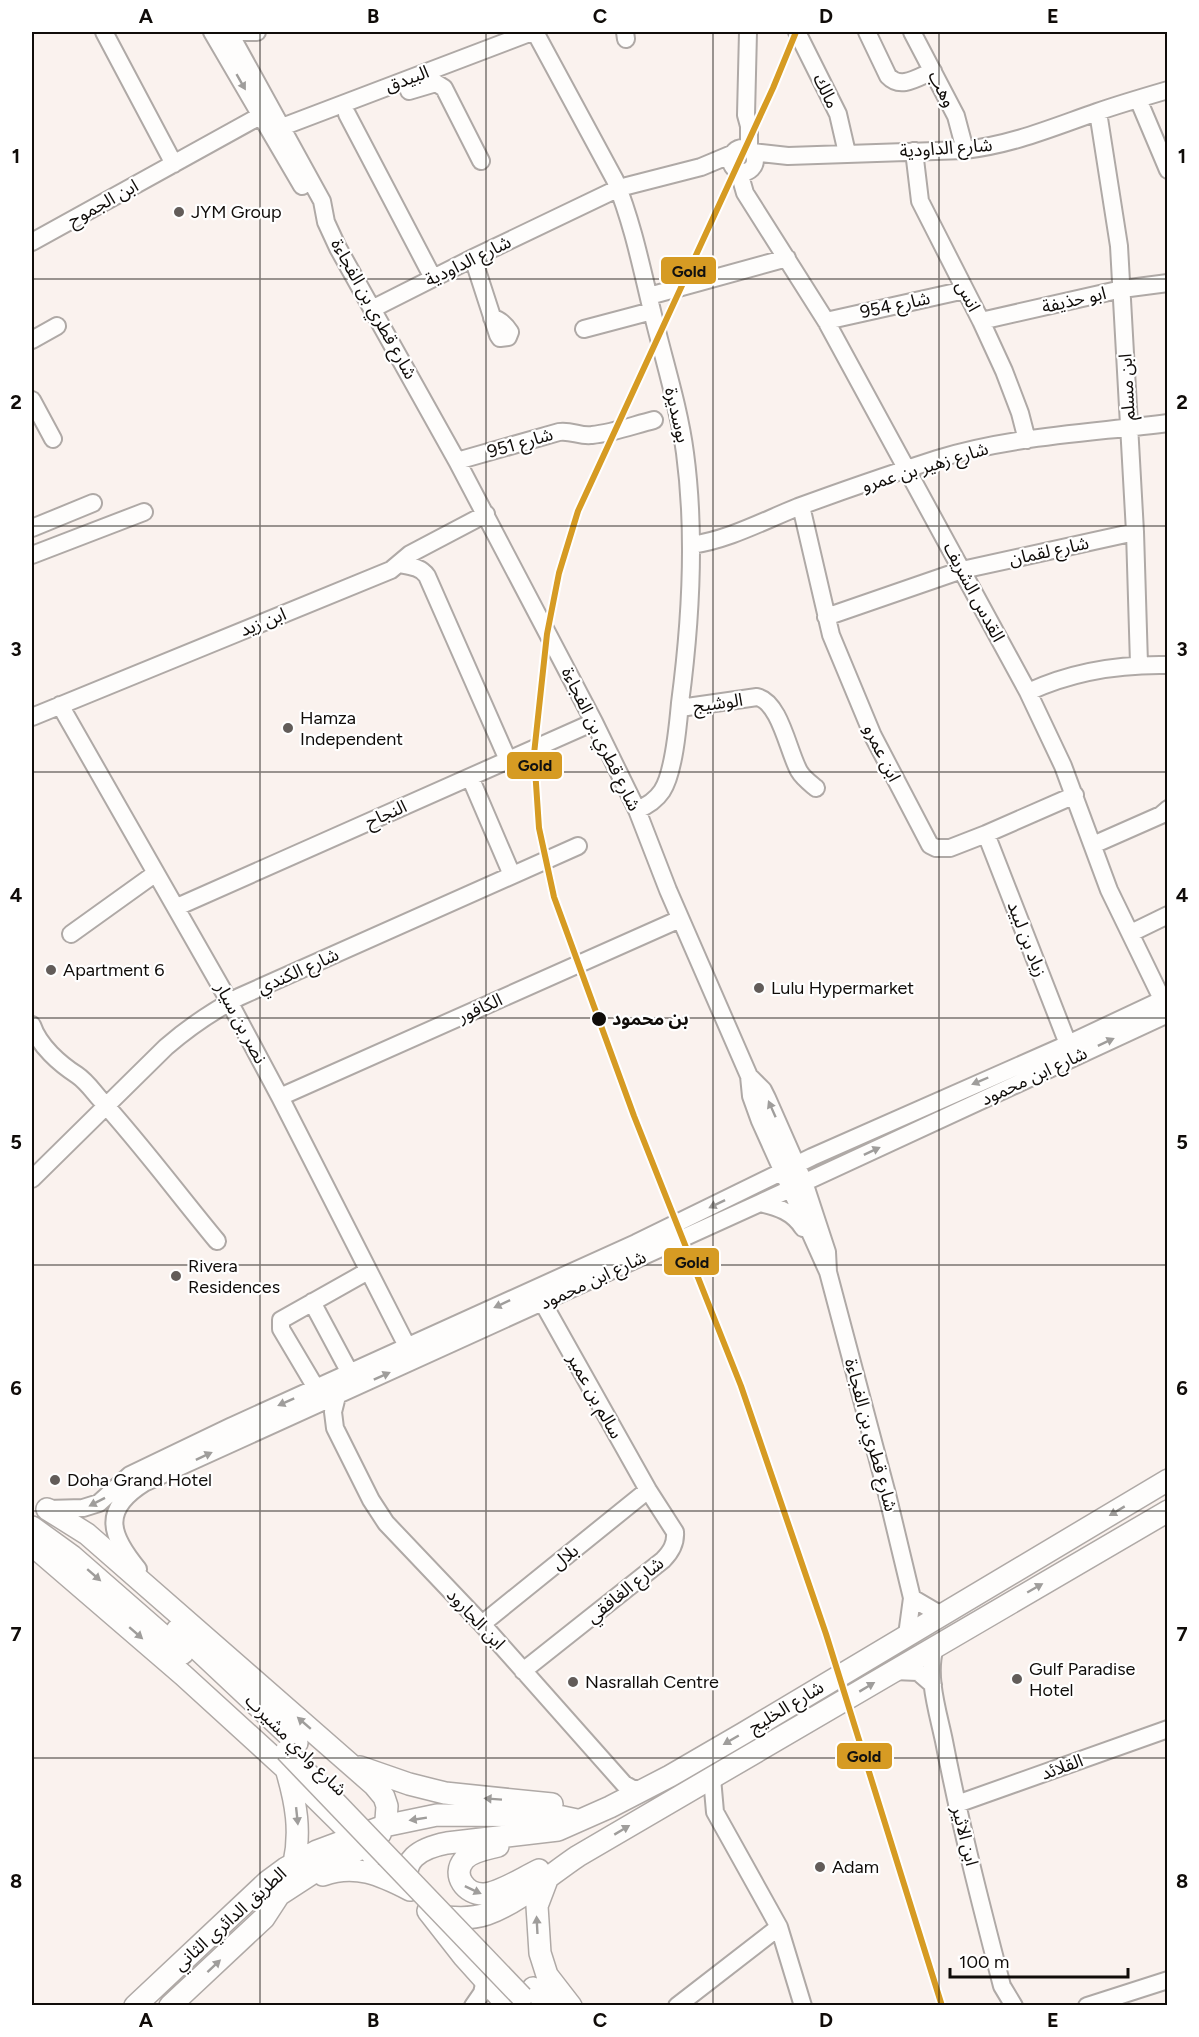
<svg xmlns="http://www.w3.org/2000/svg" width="1199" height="2037" font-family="Figtree,'Noto Sans Arabic',sans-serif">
<rect width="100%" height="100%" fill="#faf2ee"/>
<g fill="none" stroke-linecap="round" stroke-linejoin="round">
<defs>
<path id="minor" d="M104 32 174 164
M212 32 302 186
M229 32 322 201 326 222 338 248 457 461 594 722 637 810 668 890 749 1076 751 1096 760 1121 828 1272
M229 32H257
M535 32 615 180C633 224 642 270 653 315 664 361 679 407 685 453 696 535 691 620 680 703 678 725 674 773 662 791 656 800 647 806 637 810
M625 32 626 39
M748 32 746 115 749 126V149
M797 32 838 114 847 153
M867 32 888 76C901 90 918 77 933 71
M912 32 956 116 965 150
M409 91 436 83 444 88 481 161
M1138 99 1168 170
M1098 112 1119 246 1135 532 1139 664
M347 114 433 278
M282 127 532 32
M731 160a12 12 0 1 1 24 0a12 12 0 1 1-24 0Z
M914 151 920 201 981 321 1004 371 1020 413 1027 440
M752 152 788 156 965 150C1014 144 1051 128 1097 112 1120 104 1144 97 1168 90
M739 172 745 193 826 321 1028 692 1063 766 1109 890 1162 999
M32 242 260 116
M473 258 498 335 500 338 508 337 510 332C506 326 499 319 492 318
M649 296 787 258
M372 309 473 258 619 188 701 167 732 154
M826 321 965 290
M981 321 1122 289 1168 283
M584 329 652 311
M32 340 57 326
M32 400 53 439
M457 461 559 432C571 430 581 437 592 435 613 433 634 425 654 420
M801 506 831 635 873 736 930 845 936 848H950L986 834 1075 795
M32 528 93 503
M691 545C728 540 763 521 798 507 844 490 891 474 937 459 1011 436 1091 433 1168 423
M32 555 144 512
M399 564C410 566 421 567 427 576L508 760
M826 617 962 570 1135 532
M1028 692C1071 672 1120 664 1168 665
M60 705 225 994 280 1097 408 1348
M680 708 757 697C780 702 788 751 799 771 803 778 810 783 816 788
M32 717 391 570 410 554 486 514
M470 777 512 875
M986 834 1068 1044
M1093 845 1161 815 1168 809
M177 907 594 722
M1131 933 1168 915
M71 934 156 873
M32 1025C39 1046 60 1064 77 1075 86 1081 93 1091 100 1099 141 1144 178 1194 217 1241
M749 1076 763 1090 767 1098 804 1182 827 1252 828 1272 887 1494 912 1598 907 1635
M280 1097 680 919
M32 1179 166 1047C189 1027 213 1011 239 997L578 846
M760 1203C778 1207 793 1212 803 1228
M312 1302 350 1373
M316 1388 281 1329V1320L368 1271
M337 1396 333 1412 335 1428 371 1500 386 1523 482 1624 624 1784 631 1788 641 1790
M47 1509 83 1508 99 1503 130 1475 232 1426 636 1243 812 1157 1068 1044 1168 997
M138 1569C110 1535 101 1510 144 1483L760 1203 1168 1014
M912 1598 941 1615
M482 1624 648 1490
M935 1647C926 1676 938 1712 944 1741 960 1824 981 1905 1002 1986L1014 2006
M523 1671 663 1560C671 1552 676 1544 675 1532L648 1490 543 1303
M894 1671 918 1672 933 1685
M712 1778 715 1812 779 1927 803 2006
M957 1804 1168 1729
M473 2006 482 1993 485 1980
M677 2006 779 1927
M1087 2006 1168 1980"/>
<path id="major" d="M47 1509 87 1534 374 1785 384 1797 387 1806 386 1820 380 1834 364 1847 322 1867 279 1895 264 1918 170 2006
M32 1527 72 1556 183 1653
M32 1545 183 1675 286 1769 373 1855
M177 1630 297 1743
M360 1767 409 1784 445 1793 552 1804
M287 1772C296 1803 301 1831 294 1863
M498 1846C487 1849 471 1851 464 1860 451 1875 466 1895 484 1894 500 1893 524 1877 539 1870
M323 1875C355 1863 381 1875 410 1890
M548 1877 537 1906 540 1953 547 1975 571 2006
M410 1889C398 1860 421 1848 447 1843L558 1830 610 1807 670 1776 744 1733 1168 1480
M428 1911 464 1957 508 2006
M432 1915C450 1918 469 1920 487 1914 517 1904 551 1874 578 1856L1168 1511
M533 1988 548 2006
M135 2006 267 1882 286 1868 317 1851 384 1826 437 1815 558 1816 577 1820"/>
</defs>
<!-- minor casing -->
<use href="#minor" stroke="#afa9a6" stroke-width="20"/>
<!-- major casing -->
<use href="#major" stroke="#afa9a6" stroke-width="24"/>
<!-- minor -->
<use href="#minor" stroke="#fefdfc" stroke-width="16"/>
<!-- major -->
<use href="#major" stroke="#fefdfc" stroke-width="21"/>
<defs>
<path id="major-bridge" d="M286 1751 522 1997"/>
</defs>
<!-- major-bridge casing -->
<use href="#major-bridge" stroke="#afa9a6" stroke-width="24" stroke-linecap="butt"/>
<!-- major-bridge -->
<use href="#major-bridge" stroke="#fefdfc" stroke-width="21"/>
<defs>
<path id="metro-1" d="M796 32 773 88 578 511 559 573 547 634 534 754 539 828 554 897 634 1116 741 1386 826 1634 942 2006"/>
</defs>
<!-- metro-1 casing -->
<use href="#metro-1" stroke="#fff" stroke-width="10"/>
<!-- metro-1 -->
<use href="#metro-1" stroke="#d69b23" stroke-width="6"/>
</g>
<!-- one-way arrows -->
<defs><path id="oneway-solid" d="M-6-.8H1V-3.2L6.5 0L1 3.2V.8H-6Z" transform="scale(1.5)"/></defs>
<g fill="#9f9d9b">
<use href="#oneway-solid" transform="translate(241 82) rotate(60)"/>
<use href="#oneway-solid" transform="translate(1106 1042) rotate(-25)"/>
<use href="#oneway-solid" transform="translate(980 1081) rotate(157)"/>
<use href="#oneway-solid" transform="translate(772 1109) rotate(-114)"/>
<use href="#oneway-solid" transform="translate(872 1151) rotate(-25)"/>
<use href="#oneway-solid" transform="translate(717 1204) rotate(154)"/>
<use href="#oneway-solid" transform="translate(502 1304) rotate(155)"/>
<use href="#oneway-solid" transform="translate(382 1376) rotate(-24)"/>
<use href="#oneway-solid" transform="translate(286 1402) rotate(156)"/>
<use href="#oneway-solid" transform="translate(204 1456) rotate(-25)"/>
<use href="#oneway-solid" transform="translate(97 1502) rotate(153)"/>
<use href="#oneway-solid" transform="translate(1117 1511) rotate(149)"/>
<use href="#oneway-solid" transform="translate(94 1575) rotate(41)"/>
<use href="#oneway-solid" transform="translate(1035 1588) rotate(-30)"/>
<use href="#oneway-solid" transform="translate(136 1633) rotate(41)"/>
<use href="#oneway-solid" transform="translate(867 1687) rotate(-31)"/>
<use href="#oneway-solid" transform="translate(304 1723) rotate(-139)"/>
<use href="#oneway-solid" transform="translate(731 1740) rotate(150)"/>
<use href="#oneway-solid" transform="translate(493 1799) rotate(-176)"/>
<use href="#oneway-solid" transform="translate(297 1816) rotate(84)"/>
<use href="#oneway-solid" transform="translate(418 1819) rotate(171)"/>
<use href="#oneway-solid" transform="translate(622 1830) rotate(-31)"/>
<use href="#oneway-solid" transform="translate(473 1890) rotate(25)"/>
<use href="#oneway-solid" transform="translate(537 1925) rotate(-93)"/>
<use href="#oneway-solid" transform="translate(214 1966) rotate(-43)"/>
</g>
<!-- grid -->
<path fill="none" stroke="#100c09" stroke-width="1.5" stroke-opacity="0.55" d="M260 32V2006M486 32V2006M713 32V2006M939 32V2006M32 279H1168M32 526H1168M32 772H1168M32 1018H1168M32 1265H1168M32 1511H1168M32 1758H1168"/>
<!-- markers -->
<g fill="#625c59" stroke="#fff" stroke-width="2">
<circle cx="179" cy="212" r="6"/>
<circle cx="288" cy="728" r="6"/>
<circle cx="51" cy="970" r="6"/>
<circle cx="759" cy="988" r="6"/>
<circle cx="176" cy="1276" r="6"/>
<circle cx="55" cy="1480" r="6"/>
<circle cx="1017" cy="1679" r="6"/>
<circle cx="573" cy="1682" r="6"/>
<circle cx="820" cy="1867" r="6"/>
</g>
<circle fill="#100c09" stroke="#fff" stroke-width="2" cx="599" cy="1019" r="8"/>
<g text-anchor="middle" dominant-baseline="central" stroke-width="4.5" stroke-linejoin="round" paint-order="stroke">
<!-- street labels -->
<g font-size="18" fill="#100c09" stroke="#fff">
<text transform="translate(407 79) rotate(-21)">البيدق</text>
<text transform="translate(942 89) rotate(62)">وهب</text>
<text transform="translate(826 91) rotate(64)">مالك</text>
<text transform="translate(946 148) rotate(-4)">شارع الداودية</text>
<text transform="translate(103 203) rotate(-29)">ابن الجموح</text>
<text transform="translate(468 261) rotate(-26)">شارع الداودية</text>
<text transform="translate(968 296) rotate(63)">انس</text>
<text transform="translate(1074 300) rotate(-13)">ابو حذيفة</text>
<text transform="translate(895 305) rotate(-12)">شارع 954</text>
<text transform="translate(374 309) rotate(61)">شارع قطري بن الفجاءة</text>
<text transform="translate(1127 387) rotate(-93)">ابن مسلم</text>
<text transform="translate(677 415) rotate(77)">بوسديرة</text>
<text transform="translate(520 443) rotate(-16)">شارع 951</text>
<text transform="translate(925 467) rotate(-17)">شارع زهير بن عمرو</text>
<text transform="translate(1049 551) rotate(-12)">شارع لقمان</text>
<text transform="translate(974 592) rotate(62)">القدس الشريف</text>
<text transform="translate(263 622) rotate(-22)">ابن زيد</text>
<text transform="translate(718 703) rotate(-8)">الوشيج</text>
<text transform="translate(601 739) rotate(64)">شارع قطري بن الفجاءة</text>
<text transform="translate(882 753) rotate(64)">ابن عمرو</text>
<text transform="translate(386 814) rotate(-24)">النجاح</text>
<text transform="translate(1027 939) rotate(69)">زياد بن لبيد</text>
<text transform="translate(298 971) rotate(-24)">شارع الكندي</text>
<text transform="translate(480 1008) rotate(-24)">الكافور</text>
<text transform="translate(241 1023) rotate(62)">نصر بن سيار</text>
<text transform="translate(1034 1076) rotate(-25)">شارع ابن محمود</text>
<text transform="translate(593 1280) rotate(-25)">شارع ابن محمود</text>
<text transform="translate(595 1396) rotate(61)">سالم بن عمير</text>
<text transform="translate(871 1435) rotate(75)">شارع قطري بن الفجاءة</text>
<text transform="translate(565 1557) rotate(-39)">بلال</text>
<text transform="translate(625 1590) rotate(-39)">شارع الغافقي</text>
<text transform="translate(476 1619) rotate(47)">ابن الجارود</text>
<text transform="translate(786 1707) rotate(-31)">شارع الخليج</text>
<text transform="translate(296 1745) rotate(45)">شارع وادي مشيرب</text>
<text transform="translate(1062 1767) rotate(-20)">القلائد</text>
<text transform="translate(965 1836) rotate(76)">ابن الاثير</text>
<text transform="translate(230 1919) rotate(-42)">الطريق الدائري الثاني</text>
</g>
<!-- poi labels -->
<g font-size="18" fill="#100c09" stroke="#fff" text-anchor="start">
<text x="191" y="212">JYM Group</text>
<text x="300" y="718">Hamza<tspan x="300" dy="21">Independent</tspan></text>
<text x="63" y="970">Apartment 6</text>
<text x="771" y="988">Lulu Hypermarket</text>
<text x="188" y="1266">Rivera<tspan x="188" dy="21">Residences</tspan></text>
<text x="67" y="1480">Doha Grand Hotel</text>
<text x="1029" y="1669">Gulf Paradise<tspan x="1029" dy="21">Hotel</tspan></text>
<text x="585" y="1682">Nasrallah Centre</text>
<text x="832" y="1867">Adam</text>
</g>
<!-- stop labels -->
<g font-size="18" font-weight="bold" fill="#100c09" stroke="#fff" text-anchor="start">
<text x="612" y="1019">بن محمود</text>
</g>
</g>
<g stroke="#fff" stroke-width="2">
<rect x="660" y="256" width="57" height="29" rx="6" fill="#d69b23"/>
<rect x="506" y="751" width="57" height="29" rx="6" fill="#d69b23"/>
<rect x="663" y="1247" width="57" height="29" rx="6" fill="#d69b23"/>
<rect x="836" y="1742" width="57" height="28" rx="6" fill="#d69b23"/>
</g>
<g font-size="16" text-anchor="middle" font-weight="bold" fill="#111">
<text x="689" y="277">Gold</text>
<text x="535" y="771">Gold</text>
<text x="692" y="1268">Gold</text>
<text x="864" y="1762">Gold</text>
</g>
<!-- border -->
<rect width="1199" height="2037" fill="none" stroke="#ffffff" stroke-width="66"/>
<!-- scale -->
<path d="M950 1968v9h178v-9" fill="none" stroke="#100c09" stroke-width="3"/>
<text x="959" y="1968" font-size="18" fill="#100c09" stroke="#ffffff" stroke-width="4.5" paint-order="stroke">100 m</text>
<rect x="33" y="33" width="1133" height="1971" fill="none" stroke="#100c09" stroke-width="2"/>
<g font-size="20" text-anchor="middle" font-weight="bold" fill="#100c09">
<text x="146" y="23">A</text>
<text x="373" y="23">B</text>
<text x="600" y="23">C</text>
<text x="826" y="23">D</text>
<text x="1053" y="23">E</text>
<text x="16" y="163">1</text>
<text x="1182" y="163">1</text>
<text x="16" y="409">2</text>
<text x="1182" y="409">2</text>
<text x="16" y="656">3</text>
<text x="1182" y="656">3</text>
<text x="16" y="902">4</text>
<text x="1182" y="902">4</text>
<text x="16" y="1149">5</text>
<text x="1182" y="1149">5</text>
<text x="16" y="1395">6</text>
<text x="1182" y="1395">6</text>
<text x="16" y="1641">7</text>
<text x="1182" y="1641">7</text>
<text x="16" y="1888">8</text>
<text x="1182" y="1888">8</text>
<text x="146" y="2027">A</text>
<text x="373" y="2027">B</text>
<text x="600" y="2027">C</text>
<text x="826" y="2027">D</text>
<text x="1053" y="2027">E</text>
</g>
</svg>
